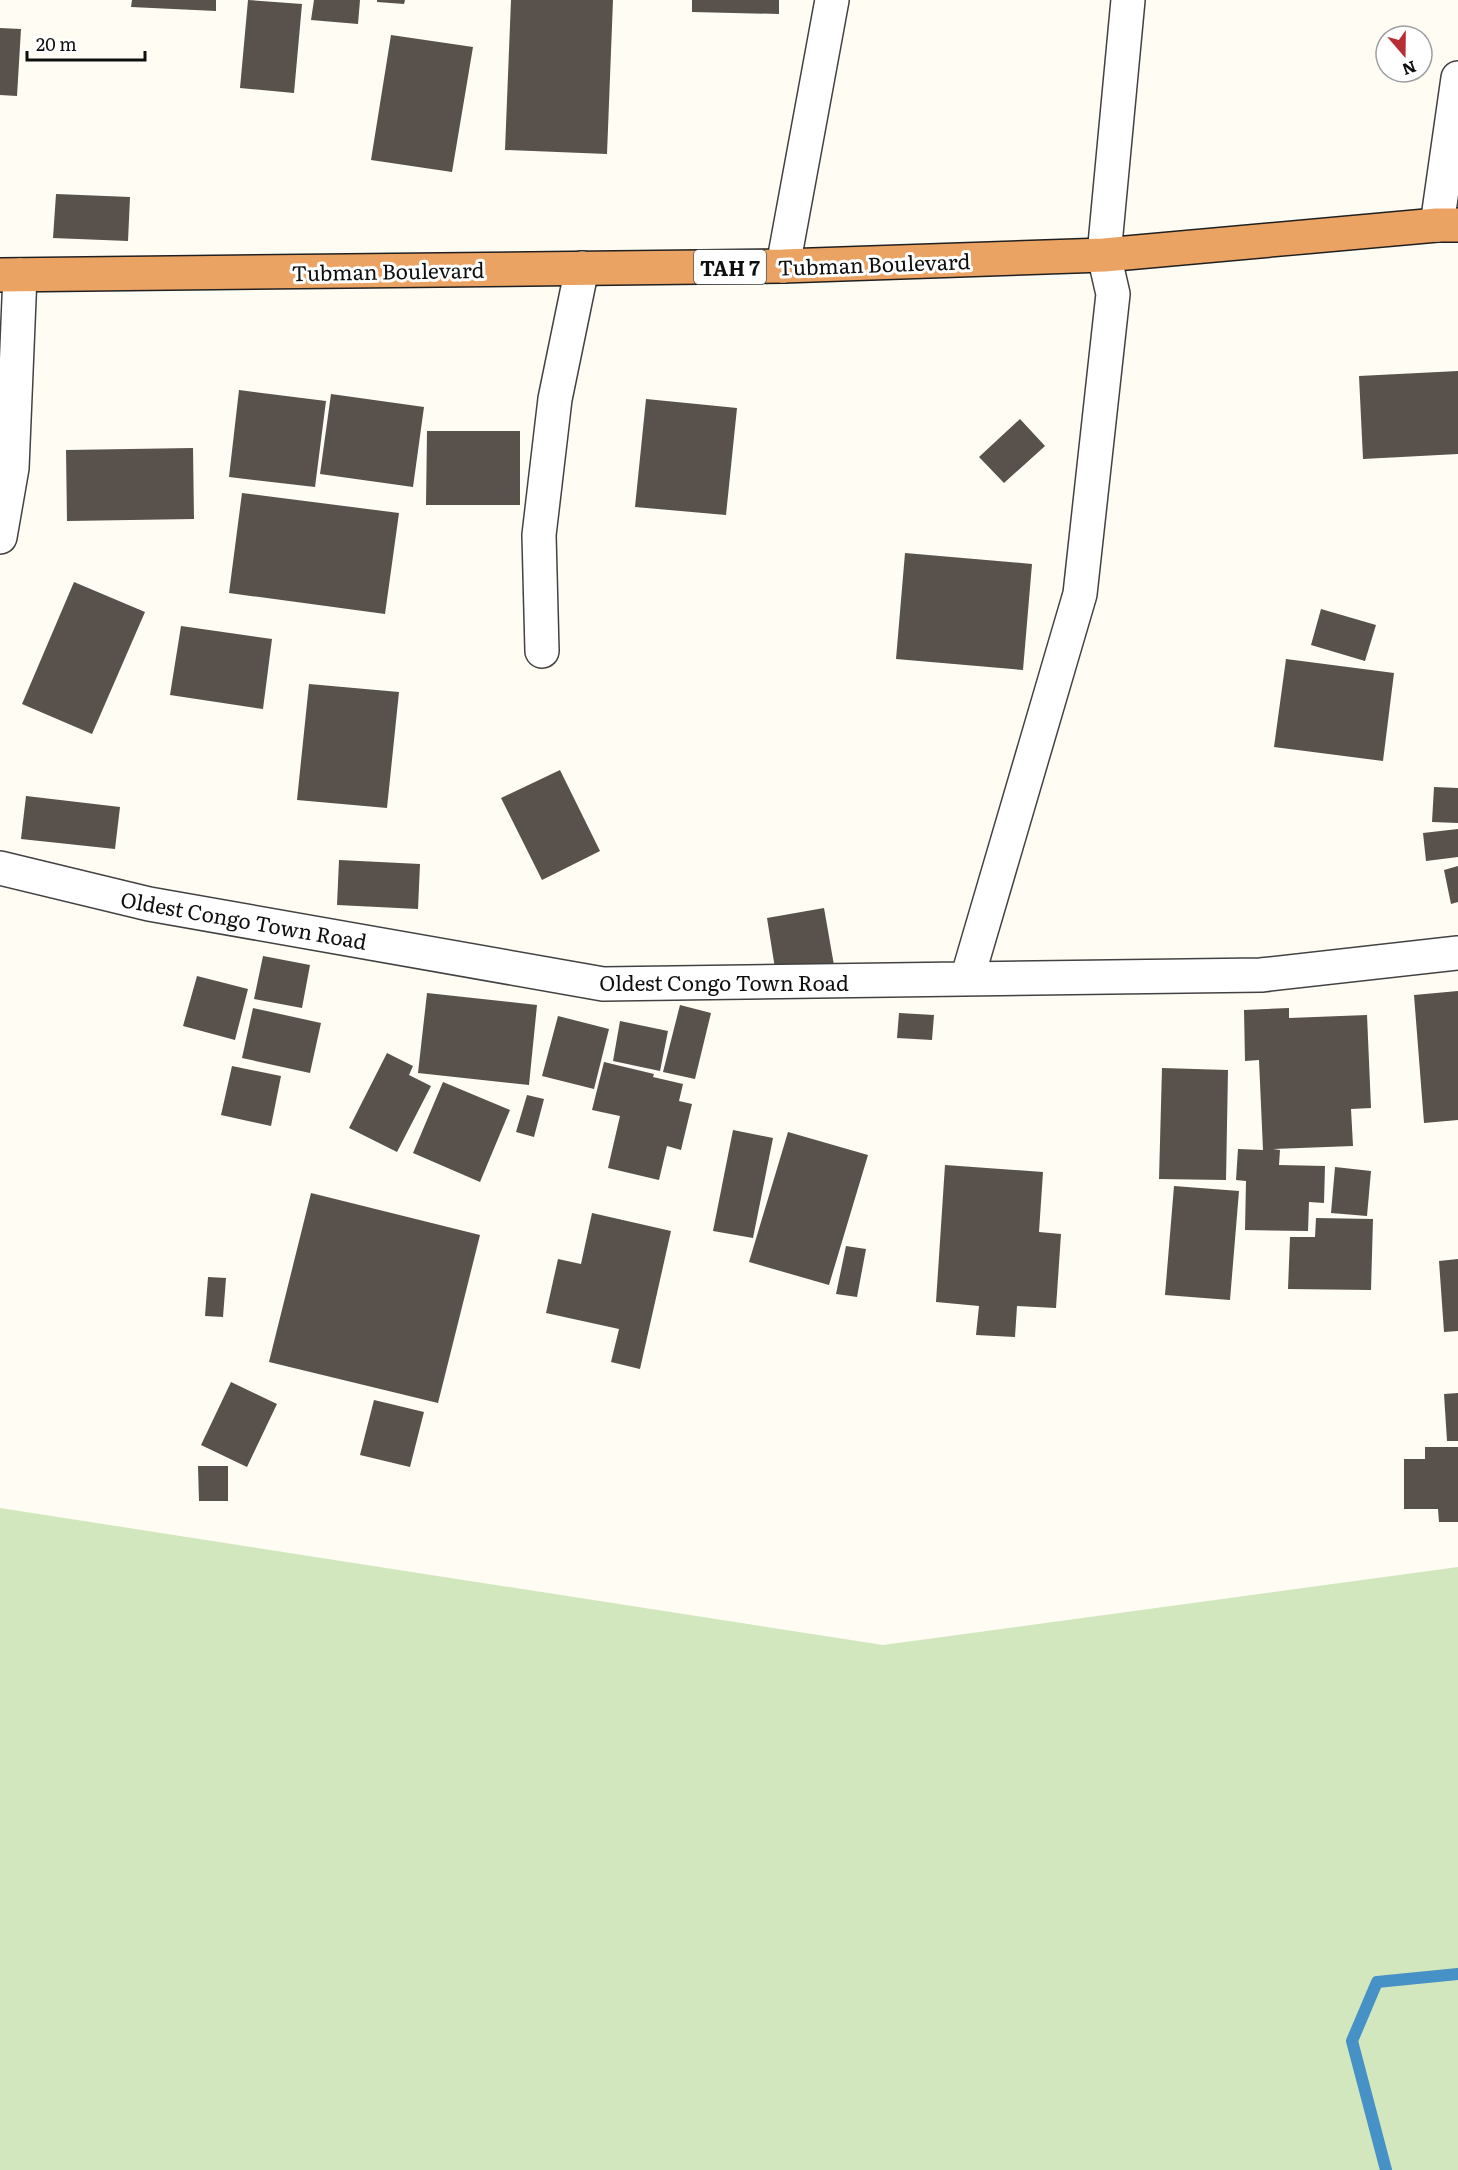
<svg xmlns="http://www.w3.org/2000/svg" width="1458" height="2170" font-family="Literata,serif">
<rect width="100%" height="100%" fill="#fefcf3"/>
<!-- green -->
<path fill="#d3e7be" d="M0 1508 883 1645 1458 1567V2170H0Z"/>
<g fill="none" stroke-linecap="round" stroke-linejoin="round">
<!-- stream -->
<path stroke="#4691c5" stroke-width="12" d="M1386 2170 1352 2041 1377 1982 1458 1974"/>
</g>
<!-- building -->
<path fill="#58514c" d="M132 0H216V11L131 7Z
M248 0 302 4 294 93 240 88Z
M314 0H360L358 24 311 20Z
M377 0H405L404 4 377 2Z
M511 0H613L607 154 505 150Z
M692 0H779V14L692 12Z
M0 28 21 29 17 96 0 95Z
M391 35 473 47 452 172 371 160Z
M56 194 130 197 128 241 53 238Z
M1458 371V454L1363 459 1359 376Z
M239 390 326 401 315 487 229 477Z
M331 394 424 407 413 487 320 474Z
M646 399 737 408 726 515 635 507Z
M1020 419 1045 446 1004 483 979 457Z
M427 431H520V505H426Z
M193 448 194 519 67 521 66 450Z
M242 493 399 513 385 614 229 593Z
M905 553 1032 564 1023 670 896 659Z
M74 582 145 612 92 734 22 704Z
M1321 609 1376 625 1365 661 1311 645Z
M181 626 272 639 263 709 170 695Z
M1286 659 1394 673 1383 761 1274 747Z
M309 684 399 692 387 808 297 800Z
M560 770 600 851 542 880 501 798Z
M1434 787 1458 788V823L1432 822Z
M26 796 120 807 115 849 21 839Z
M1458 829V857L1426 861 1423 833Z
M339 860 420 864 418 909 337 905Z
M1458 866V902L1451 904 1444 870Z
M824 908 835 971 777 981 767 918Z
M263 956 310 965 302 1008 254 999Z
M197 976 248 989 235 1040 183 1026Z
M1458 991V1120L1424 1123 1414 995Z
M427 993 537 1005 529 1085 418 1073Z
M680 1005 711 1013 695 1079 663 1072Z
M253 1008 321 1023 310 1073 242 1058Z
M1289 1008V1018L1367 1015 1371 1108 1351 1109 1353 1146 1273 1149 1280 1150 1279 1165 1325 1166 1324 1203 1309 1202 1308 1231 1245 1230 1246 1181 1236 1180 1238 1149 1263 1150 1259 1060 1245 1061 1244 1010Z
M899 1013 934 1015 932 1040 897 1038Z
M558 1016 609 1029 594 1089 542 1076Z
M620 1021 668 1031 660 1071 613 1061Z
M387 1053 413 1066 409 1075 431 1086 397 1152 349 1128Z
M604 1062 654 1074 653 1077 683 1084 679 1101 692 1104 681 1150 667 1146 659 1180 608 1168 620 1116 592 1110Z
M232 1066 281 1076 271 1126 221 1115Z
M1162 1068 1228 1070 1226 1180 1159 1179Z
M443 1082 510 1110 480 1182 413 1153Z
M527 1095 544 1099 534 1137 516 1132Z
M733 1130 773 1138 753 1238 713 1231Z
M788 1132 868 1155 829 1285 749 1262Z
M945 1165 1043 1172 1039 1232 1061 1234 1056 1308 1017 1306 1015 1337 976 1335 979 1306 936 1302Z
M1335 1167 1371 1171 1367 1216 1331 1213Z
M1174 1186 1239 1191 1230 1300 1165 1295Z
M311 1193 480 1235 438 1403 269 1362Z
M592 1213 671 1231 640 1369 611 1362 619 1329 546 1313 558 1259 581 1264Z
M1316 1218 1373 1219 1371 1290 1288 1289 1290 1237H1315Z
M846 1246 866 1249 857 1297 836 1294Z
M1458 1259V1331L1444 1332 1439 1261Z
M208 1277 226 1278 223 1317 205 1316Z
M231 1382 277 1404 247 1467 201 1445Z
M1458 1393V1441H1447L1444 1394Z
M374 1400 424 1412 410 1467 360 1455Z
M1425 1447H1458V1522H1439L1438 1509H1404V1459H1425Z
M198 1466H228V1501H199Z"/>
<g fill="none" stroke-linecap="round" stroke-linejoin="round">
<defs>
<path id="minor" d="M1437 225 1458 78
M783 266 832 0
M0 537 12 468 20 275
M542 651 539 535 555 399 582 268
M0 868 149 904 603 984 1261 975 1458 953
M967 979 1080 594 1113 294 1104 255 1128 0"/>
<path id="highway" d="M0 275 783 266 1104 255 1437 225H1458"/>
</defs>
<!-- minor casing -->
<use href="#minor" stroke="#424242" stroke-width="36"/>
<!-- highway casing -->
<use href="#highway" stroke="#202020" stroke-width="36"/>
<!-- minor -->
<use href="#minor" stroke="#fff" stroke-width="33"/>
<!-- highway -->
<use href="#highway" stroke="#eba364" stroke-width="33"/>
</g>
<g text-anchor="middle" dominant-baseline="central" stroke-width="6" stroke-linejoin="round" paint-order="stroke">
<!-- shield labels -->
<rect fill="#fff" stroke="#575757" stroke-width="1.5" x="694" y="250" width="72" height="34" rx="4.5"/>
<g font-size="20" font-weight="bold" fill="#0f0f0f">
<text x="730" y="267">TAH 7</text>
</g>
<!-- street labels -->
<g font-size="21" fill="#0f0f0f" stroke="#fff">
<text transform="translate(874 263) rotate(-2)">Tubman Boulevard</text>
<text transform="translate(388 270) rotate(-1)">Tubman Boulevard</text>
<text transform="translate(244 919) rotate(10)">Oldest Congo Town Road</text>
<text x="724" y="981">Oldest Congo Town Road</text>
</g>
</g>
<!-- north arrow -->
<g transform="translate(1404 54) rotate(160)"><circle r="28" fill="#ffffff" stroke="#9f9f9f" stroke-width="1.5"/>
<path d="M0-4.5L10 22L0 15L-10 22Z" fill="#b72f35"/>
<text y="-9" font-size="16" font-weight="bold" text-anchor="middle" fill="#0f0f0f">N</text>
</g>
<!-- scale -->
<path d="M27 51v9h118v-9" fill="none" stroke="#0f0f0f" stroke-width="3"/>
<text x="36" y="51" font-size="18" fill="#0f0f0f" stroke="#ffffff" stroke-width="4.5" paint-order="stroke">20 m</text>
</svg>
